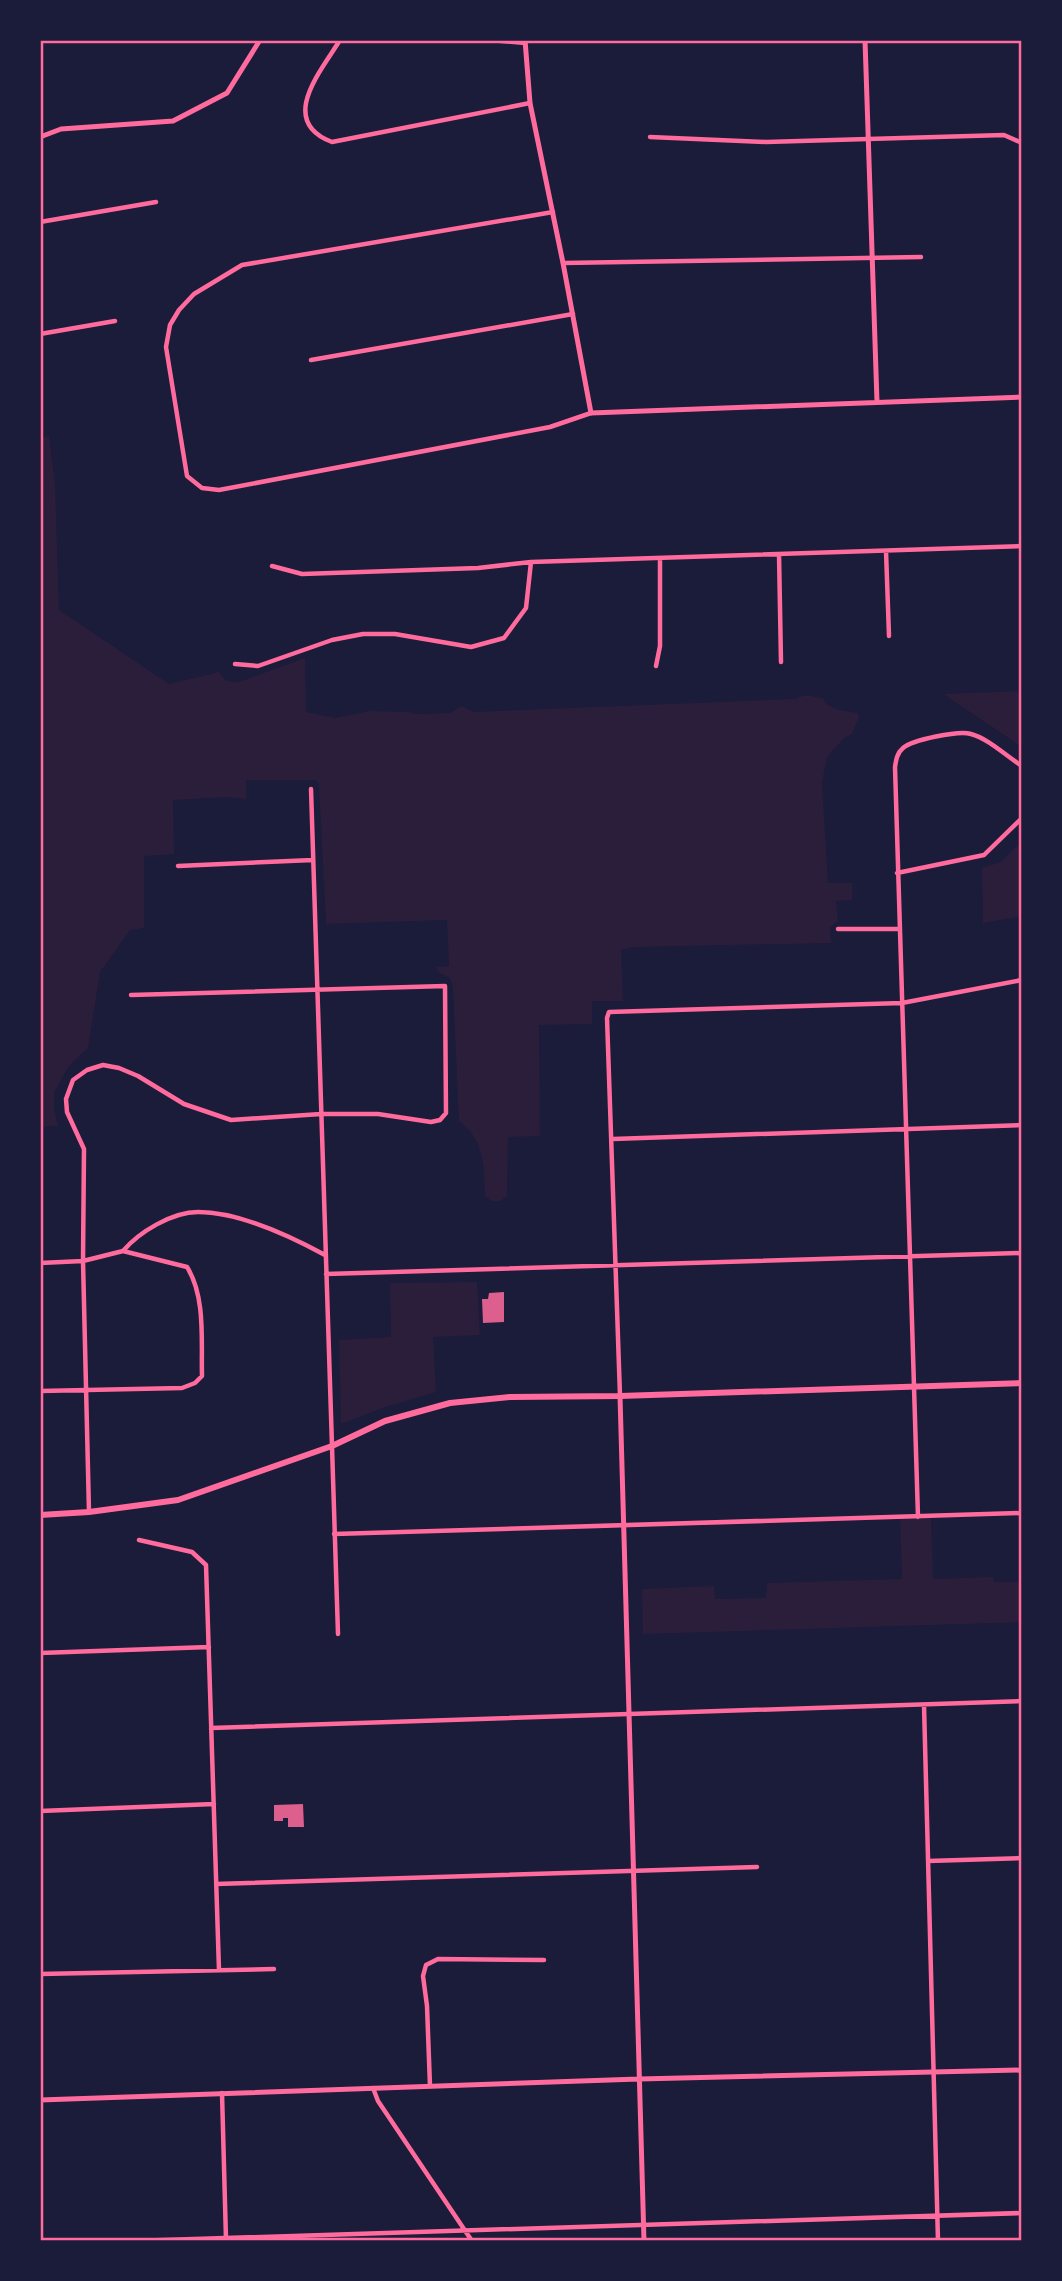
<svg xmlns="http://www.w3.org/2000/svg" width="1062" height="2281" font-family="Montserrat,sans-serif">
<rect width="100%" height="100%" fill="#1b1b3a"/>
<!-- green -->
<path fill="#2a1e3b" d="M49 436 55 485 59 610 169 684 219 672 226 681 239 682 305 658 306 712 335 718 370 711 409 712 416 714 450 713 462 706 473 712 796 699C808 692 812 698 823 698L826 704 839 710 858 713 859 717 852 734 844 738 827 757 822 783 828 883H852V900L836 901 838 921 830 927 831 943 634 947 621 950 623 1001H592V1024L539 1025 540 1136 508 1137 507 1196 501 1201H491L485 1196C484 1167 485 1140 459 1121L453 988 450 978 438 972 437 967 449 966 447 920 326 924 319 784 316 780H246V799L228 797 173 800 174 854 144 856V928L130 930 100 972 88 1048 68 1067 54 1093V1108L58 1126 40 1127V438Z
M1022 691V747L943 694Z
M1022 841V916L983 923 982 868 1001 862Z
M477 1282 480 1335 433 1337 436 1392 382 1408 341 1424 339 1340 391 1337 390 1283Z
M900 1518H931L933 1579 993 1577 994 1582H1022V1622L643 1634 642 1589 714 1586 715 1599 766 1598 767 1583 902 1579Z"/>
<!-- building -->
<path fill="#dd5f8e" d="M504 1292V1322L483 1323 482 1299H488L489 1293Z
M303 1804 304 1827H288V1818H283V1821H274V1805Z"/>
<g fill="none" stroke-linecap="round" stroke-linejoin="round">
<!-- minor -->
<path stroke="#ff6b9d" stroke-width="4.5" d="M340 40C321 71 277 121 332 142L530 103
M490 40 525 43
M650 137 766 142 1004 135 1022 143
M553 212 242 265 194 294 179 310 170 325 166 347 187 476 202 488 219 490 550 427 591 413
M40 222 156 202
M563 263 921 257
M40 334 115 321
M311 360 573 314
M886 551 889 636
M779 554 781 662
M272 566 302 574 478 568 531 562 1022 546
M235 664 258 666 332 640 363 634H395L471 647 504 638 526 608 531 562
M656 666 660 646V558
M311 789 338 1634
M178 866 313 860
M897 873 984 855 1022 818
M838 929H899
M613 1139 1022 1125
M123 1251C139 1232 172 1212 198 1212 238 1212 290 1236 325 1255
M40 1263 83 1261 123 1251 187 1267C206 1297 201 1342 202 1376L195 1383 182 1388 40 1391
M326 1274 1022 1253
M620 1396 607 1018 609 1012 902 1003 1022 980
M89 1512 83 1261 84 1149 67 1112 66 1099 73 1080 87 1070 103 1065 119 1068 138 1076 184 1104 231 1120 321 1114H378L431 1122 440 1120 446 1113 445 986 131 995
M918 1517 895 767C896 760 897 753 903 748 912 740 959 730 971 734 989 739 1006 756 1022 766
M334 1534 1022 1513
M139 1540 192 1552 206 1565 219 1970
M40 1653 209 1647
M924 1705 938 2241
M211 1728 1022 1701
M40 1811 214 1804
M928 1861 1022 1858
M216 1884 757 1867
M40 1974 274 1969
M430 2086 427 2006 423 1976 426 1965 438 1959 544 1960
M373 2088 378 2101 472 2241
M222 2093 226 2240
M132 2241 1022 2213"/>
<!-- tertiary -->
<path stroke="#ff6b9d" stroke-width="5" d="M525 40 530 103 563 263 591 413 1022 397
M865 40 877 402
M40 137 61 129 173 121 227 93 260 40
M620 1396 644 2241
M40 2100 639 2079 1022 2070"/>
<!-- secondary -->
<path stroke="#ff6b9d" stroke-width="6" d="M40 1515 89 1512 178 1500 332 1446 385 1421 450 1403 510 1397 620 1396 1022 1383"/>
</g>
<!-- border -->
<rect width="1062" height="2281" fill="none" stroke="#1b1b3a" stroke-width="84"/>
<rect x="42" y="42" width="978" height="2197" fill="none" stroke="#ff6b9d" stroke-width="2.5"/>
</svg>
